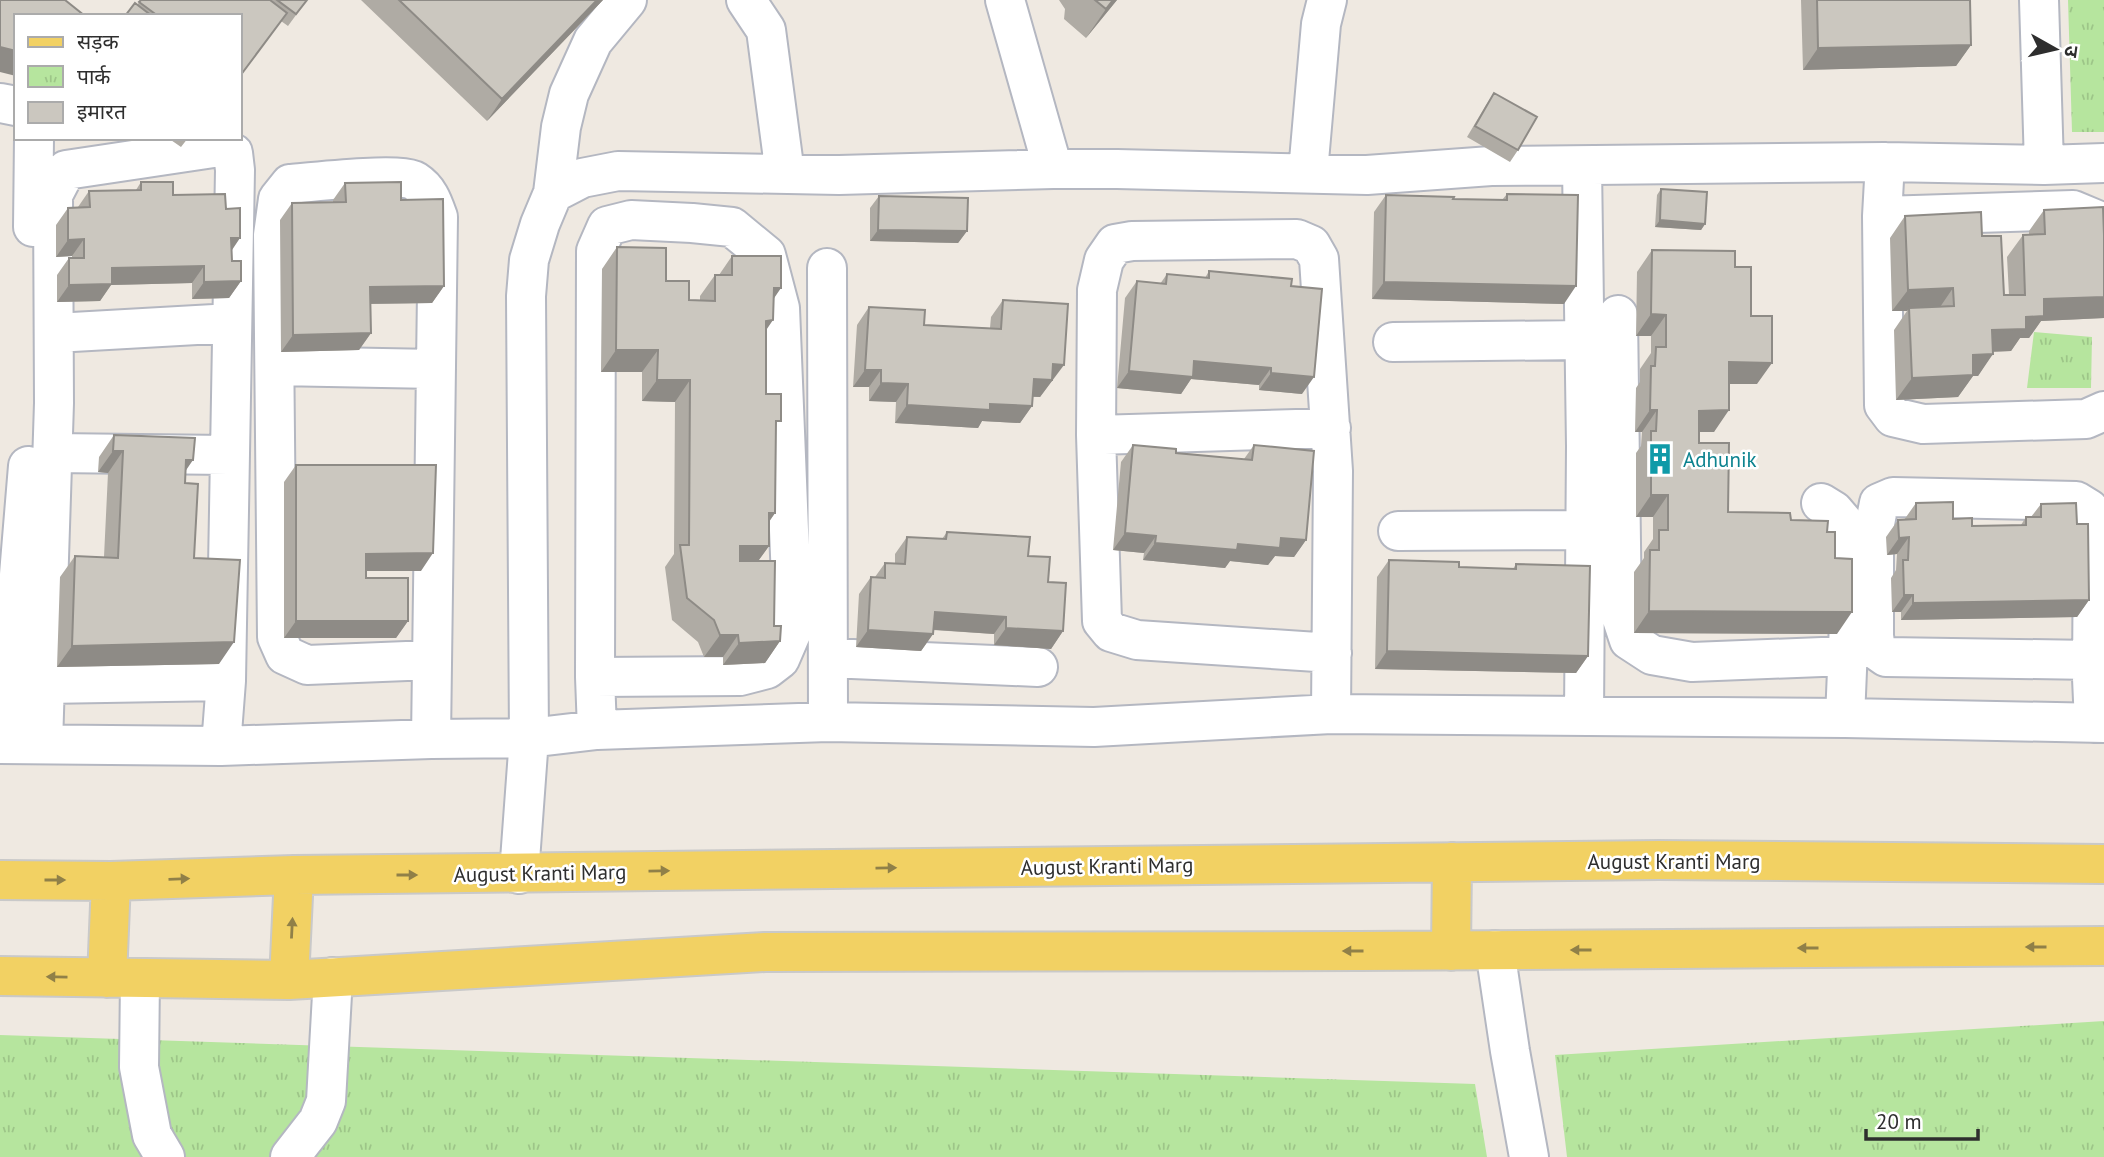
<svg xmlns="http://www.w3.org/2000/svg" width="2104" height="1157" font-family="'PT Sans','Noto Sans Devanagari',sans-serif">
<defs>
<pattern id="park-tufts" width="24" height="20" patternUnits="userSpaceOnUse" patternTransform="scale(1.75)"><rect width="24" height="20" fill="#b6e59e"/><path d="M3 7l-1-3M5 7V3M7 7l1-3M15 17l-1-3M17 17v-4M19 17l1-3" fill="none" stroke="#9dc588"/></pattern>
</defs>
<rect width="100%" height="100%" fill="#efe9e1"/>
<!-- park -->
<path fill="url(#park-tufts)" d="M2068 0H2104V132H2072Z
M2034 332 2092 337 2091 388H2027Z
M2104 1021V1157H1567L1555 1055Z
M0 1035 1475 1084 1487 1157H0Z"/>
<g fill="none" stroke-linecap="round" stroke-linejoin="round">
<defs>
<path id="minor" d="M746 0 766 30 785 174
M1005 0 1053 169
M2039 0 2044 165
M0 103 16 106
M1885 162 1882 216 1884 405 1893 417 1923 424 2086 419 2104 411
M1582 166 1586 446 1584 716
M1308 172 1321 24 1327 0
M553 193 582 178 618 171 839 175 1053 169H1117L1367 175 1491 166 1885 162 2044 165 2104 163
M1882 216 2073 210 2097 220 2104 229
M33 227 34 138
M827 268 828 722
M1618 315 1622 619 1629 640 1652 655 1692 662 1847 656
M55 333 232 323
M1393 342 1584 340
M275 366 436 369
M1096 435 1331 428
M53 453 228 455
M1821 503 1834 511 1846 525 1849 623 1845 718
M1398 531 1586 530
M829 658 1038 667
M2093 660 1886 657 1876 650 1874 636V529L1879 503 1893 497 2076 501 2089 509 2093 525 2092 678 2094 723
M595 677 740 676 767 669 780 659 793 629 780 308 766 255 732 227 692 223 631 220 607 226 596 251 595 677 597 730
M45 684 226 681
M1331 714 1333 471 1319 259 1311 245 1297 239 1132 241 1115 244 1104 260 1097 290 1096 435 1102 621 1111 632 1137 640 1332 653
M431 739C433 565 435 391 438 217 433 203 429 190 415 181 401 172 312 182 290 184L278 199 273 235 277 637 285 655 307 665 432 660
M0 744 221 746 431 739 529 738 597 730 828 722 1094 727 1331 714 1845 718 2104 723
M5 744 28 466
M43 744 54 403 53 195 66 170 220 147 233 153 235 170 226 681 221 746
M519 874 529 738 526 296 529 260 540 224 553 193 561 127 569 94 593 41 627 0
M1495 950 1510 1051 1529 1157
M140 978 139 1067 152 1135 165 1157
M290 1157 318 1121 326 1101 333 977"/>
<path id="major" d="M0 880 111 881 294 875 1659 860 2104 864
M1451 951 1452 862
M0 976 289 980 765 952 1359 951 2104 946
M107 978 111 881
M289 980 294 875"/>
</defs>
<!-- minor casing -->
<use href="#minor" stroke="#b4b7c1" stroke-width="42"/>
<!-- major casing -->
<use href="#major" stroke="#c9c9c9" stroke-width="42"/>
<!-- minor -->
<use href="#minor" stroke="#fff" stroke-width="38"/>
<!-- major -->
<use href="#major" stroke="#f2d163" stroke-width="38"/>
</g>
<!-- wall -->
<path fill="#afaba4" d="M141 0H307L288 26 281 21 240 16H125L137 5Z
M361 0H603L487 121Z
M1059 0H1117L1086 38 1064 19 1065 9Z
M1801 0H1970L1971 45 1956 66 1803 70Z
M1494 93 1518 150 1510 162 1467 137 1486 105Z
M168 138H188L181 147Z
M141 182 173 195 226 209 232 251V261L241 281 229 298 192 299V283L111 285 100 301 57 302V275L69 258H72V256L56 257V225L68 208 78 207 89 191 136 190Z
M345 183 401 200 444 286 432 303 370 304 371 333 359 350 281 352 280 220 292 203 333 202V200Z
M1661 189 1705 224 1701 230 1655 227 1657 195Z
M1507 194 1564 304 1372 299 1374 212 1386 195 1453 199 1502 200Z
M879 196 967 231 958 243 870 241V208Z
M2044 210 2104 235V318L2041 321 2029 338H2020L2011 351 1993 352 1978 376H1973L1958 397 1896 400 1894 330 1907 311H1892L1890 238 1905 216 1982 236 2004 295H2009L2007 257 2023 235 2029 234V231Z
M617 247 666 281 689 300H700V296L715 275H719L732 256 773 299 766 330V394L776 427 775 513 769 522V546L758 561 774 626 780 641 765 663 723 665V657H704L698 642 672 620 665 567 674 554 675 402 642 401V372H601L602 269Z
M1652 250 1735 267 1751 316 1757 384H1729L1714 432H1699V443L1728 512 1791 520 1827 532 1837 634 1634 633V572L1644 558V552L1653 539V517H1636V453L1641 446 1642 432H1635L1636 388 1640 382V369L1651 353V336H1636L1637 272Z
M1209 271 1291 286 1302 394 1259 390V385L1191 379 1181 394 1117 388 1125 298 1137 281 1160 284 1167 274 1205 278Z
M1003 300 1052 382H1051L1040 397H1033L1032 406 1020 423 982 421 978 428 895 423 896 402 869 401V387H853L857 325 869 307 924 325 990 328 991 317Z
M114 435 185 472V483L194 558 219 664 57 667 60 577 75 556 104 557 108 473 98 472 99 457Z
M1133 445 1176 453 1244 459 1254 445 1306 540 1294 557 1275 556 1268 565 1230 561 1225 568 1143 560 1144 553 1113 550 1121 462Z
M296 465 421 571H366V578L408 621 396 638H284V482Z
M1916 503 1972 526 2021 525 2026 517H2031L2041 504 2077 524 2089 600 2077 617 1901 620V612H1892L1891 578 1896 570 1897 554 1887 555 1886 537 1898 520H1904Z
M947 532 1028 556 1048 582 1063 631 1051 649 994 645V634L933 630V634L921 651 856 647 859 594 871 577H875L885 563H895V554L907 537 942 539Z
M1389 560 1459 567 1513 569 1516 564 1588 656 1576 673 1375 669 1377 577Z"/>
<!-- shaded-wall -->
<path fill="#8e8b86" d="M597 0H603L487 121 502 99Z
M1113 0H1117L1086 38 1106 9Z
M1971 45 1956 66 1803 70 1818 48Z
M0 47 16 51V76L0 72Z
M1660 220 1705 224 1701 230 1655 227Z
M878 230 967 231 958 243 870 241Z
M231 238H240L228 256Z
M84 239 72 256 56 257 68 240Z
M204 266 192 283 111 285 100 301 57 302 69 285 112 268Z
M241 281 229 298 192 299 204 282Z
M1384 282 1576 286 1564 304 1372 299Z
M444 286 432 303 358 304 370 287Z
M774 288H781L766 310Z
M1953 288 1938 310 1909 308 1907 311H1892L1908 290Z
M2104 297V318L2041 321 2029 338H2020L2011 351 1977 352 1992 330 2026 317 2044 299Z
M1651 314 1666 315 1651 336H1636Z
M773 320 758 342 766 321Z
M371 333 359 350 281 352 293 335Z
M616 350H658L642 372H601Z
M1993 354 1978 376H1973L1958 397 1896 400 1912 378 1973 355Z
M1194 361 1271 368 1259 385 1191 379 1181 394 1117 388 1129 371Z
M1729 362 1772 363 1757 384H1714Z
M1053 364 1064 365 1040 397 1022 396 1034 379Z
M865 370H881L869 387H853Z
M1271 373 1314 377 1302 394 1259 390Z
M657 380H690L675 402 642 401Z
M881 383 908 384 896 402 869 401Z
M990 404 1032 406 1020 423 982 421 978 428 895 423 907 405Z
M1650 410H1657L1642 432H1635Z
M1729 410 1714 432H1683L1699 411Z
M113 451H123L108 473 98 472Z
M186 460H193L178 482Z
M1651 495H1668L1653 517H1636Z
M769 513H775L760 534Z
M1125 533 1156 536 1144 553 1113 550Z
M1909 537 1897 554 1887 555 1899 538Z
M1281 538 1306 540 1294 557 1275 556 1268 565 1230 561 1225 568 1143 560 1155 543 1238 544Z
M740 546H769L753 568H725Z
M433 553 421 571H354L366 554Z
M1904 595H1913L1901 612H1892Z
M2089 600 2077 617 1901 620 1913 603Z
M1649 611 1852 612 1837 634 1634 633Z
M935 612 1006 617 994 634 923 629Z
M296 621H408L396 638H284Z
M1006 628 1063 631 1051 649 994 645Z
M868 630 933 634 921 651 856 647Z
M720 635H738L723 657H704Z
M780 641 765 663 723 665 739 643Z
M234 642 219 664 57 667 72 646Z
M1387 651 1588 656 1576 673 1375 669Z"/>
<!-- building -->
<path fill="#cbc7bf" stroke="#8e8b86" stroke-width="2" d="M0 0H65L85 16H16V51L0 47Z
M141 0H270L287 13 240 76V16H158L139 2Z
M277 0H307L296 14Z
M399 0H597L502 99Z
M1095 0H1113L1106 9Z
M1817 0H1970L1971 45 1818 48Z
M135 3 152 16H125Z
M1494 93 1537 117 1518 150 1475 126Z
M141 182H173V195L225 194 226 209 240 208V238H231L232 261H241V281L204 282V266L112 268V284L69 285V258H84V239L68 240V208L90 207 89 191 141 190Z
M401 182V200L443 199 444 286 370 287 371 333 293 335 292 203 346 202 345 183Z
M1661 189 1707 192 1705 224 1660 220Z
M1507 194 1578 195 1576 286 1384 282 1386 195 1454 197 1453 199 1507 200Z
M879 196 968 198 967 231 878 230Z
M2103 207 2104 235V297L2044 299V316L2026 317V329L1992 330 1993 354 1973 355V375L1912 378 1909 308 1954 306 1953 288 1908 290 1905 216 1981 212 1982 236H2001L2004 295H2025L2023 235 2045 234 2044 210Z
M617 247 666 248V281H689V300L715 301V275H732V256H781V288H774L773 320 766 321V394H781V421H776L775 513H769V546H740V561H775L774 626H781L780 641 739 643 738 635H720L714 620 687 598 680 545H689L690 380H657L658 350H616Z
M1652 250 1735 251V267H1751V316H1772V363L1729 362V410L1699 411V443H1729L1728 512 1790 513 1791 520 1828 521 1827 532H1835V558L1852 559V612L1649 611 1650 550H1659V530H1668V495H1651V431H1656L1657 410H1650L1651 366H1655L1656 347H1666V315L1651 314Z
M1209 271 1292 279 1291 286 1322 289 1314 377 1271 373V368L1194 361 1193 377 1129 371 1137 281 1166 284 1167 274 1209 278Z
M1003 300 1068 304 1064 365 1053 364 1052 380 1034 379 1032 406 990 404V410L907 405 908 384 881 383V370H865L869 307 925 310 924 325 1001 329Z
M114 435 195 438 193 460H186L185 483 198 484 194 558 240 560 234 642 72 646 75 556 118 558 123 451H113Z
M1133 445 1176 449V453L1252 460 1254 445 1314 451 1306 540 1281 538 1280 548 1238 544 1237 550 1155 543 1156 536 1125 533Z
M296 465H436L433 553 366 554V578H408V621H296Z
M1953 502V519L1972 518V526L2026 525V517H2041V504L2076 503 2077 524H2088L2089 600 1913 603V595H1904L1903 560H1908L1909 537 1899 538 1898 520 1916 519V503Z
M947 532 1030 537 1028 556 1050 557 1048 582 1066 583 1063 631 1006 628V617L935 612 933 634 868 630 871 577 885 578V563L905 564 907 537 946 539Z
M1389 560 1459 562V567L1516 569V564L1590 566 1588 656 1387 651Z"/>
<!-- one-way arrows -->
<defs><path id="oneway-solid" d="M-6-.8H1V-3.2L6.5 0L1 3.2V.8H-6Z" transform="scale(1.75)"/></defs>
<g fill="#908048">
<use href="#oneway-solid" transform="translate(886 868) rotate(-1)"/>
<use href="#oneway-solid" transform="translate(659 871) rotate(-1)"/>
<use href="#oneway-solid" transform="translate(407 875)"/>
<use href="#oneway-solid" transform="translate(179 879) rotate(-2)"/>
<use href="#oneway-solid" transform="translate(55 880)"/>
<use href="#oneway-solid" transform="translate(292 928) rotate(-87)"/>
<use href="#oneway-solid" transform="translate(2036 947) rotate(180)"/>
<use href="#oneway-solid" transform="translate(1808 948) rotate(180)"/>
<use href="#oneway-solid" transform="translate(1581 950) rotate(180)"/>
<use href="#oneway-solid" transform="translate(1353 951) rotate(180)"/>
<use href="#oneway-solid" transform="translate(57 977) rotate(-179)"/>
</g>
<!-- icons -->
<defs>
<symbol id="building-bare" viewBox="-9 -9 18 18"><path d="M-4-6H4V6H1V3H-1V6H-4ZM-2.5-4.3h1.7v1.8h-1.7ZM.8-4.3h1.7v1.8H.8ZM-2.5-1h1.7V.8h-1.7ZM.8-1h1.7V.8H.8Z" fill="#0f9aa8" stroke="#fff" stroke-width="2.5" paint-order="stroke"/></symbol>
</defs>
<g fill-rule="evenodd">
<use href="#building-bare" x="1638" y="437" width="44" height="44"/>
</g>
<g text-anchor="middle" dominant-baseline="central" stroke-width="5" stroke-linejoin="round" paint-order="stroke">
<!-- culture labels -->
<g font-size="21" fill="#0d838f" stroke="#fff" text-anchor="start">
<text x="1683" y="459">Adhunik</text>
</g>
<!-- street labels -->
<g font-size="21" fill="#2e2e2e" stroke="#fff">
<text x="1674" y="861">August Kranti Marg</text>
<text transform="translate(1107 866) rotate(-1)">August Kranti Marg</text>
<text transform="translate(540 873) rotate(-1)">August Kranti Marg</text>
</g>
</g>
<!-- legend -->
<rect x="14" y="14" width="228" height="126" fill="#ffffff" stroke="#ababab" stroke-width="2"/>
<rect x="28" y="37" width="35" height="10" fill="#f2d163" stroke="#ababab" stroke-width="2"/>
<text x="77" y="49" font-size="21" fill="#2e2e2e">सड़क</text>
<rect x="28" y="66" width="35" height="21" fill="url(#park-tufts)" stroke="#ababab" stroke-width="2"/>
<text x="77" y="84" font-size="21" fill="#2e2e2e">पार्क</text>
<rect x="28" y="102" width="35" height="21" fill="#cbc7bf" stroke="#ababab" stroke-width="2"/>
<text x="77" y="119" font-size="21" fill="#2e2e2e">इमारत</text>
<!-- north arrow -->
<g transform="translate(2055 49) rotate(98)" stroke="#ffffff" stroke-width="5" paint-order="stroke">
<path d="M0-5L12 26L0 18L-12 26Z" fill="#2e2e2e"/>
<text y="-10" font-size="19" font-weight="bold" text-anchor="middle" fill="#2e2e2e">उ</text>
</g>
<!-- scale -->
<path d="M1866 1129v10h112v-10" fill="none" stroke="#2e2e2e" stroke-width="3.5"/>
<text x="1876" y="1129" font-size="21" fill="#2e2e2e" stroke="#ffffff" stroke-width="5" paint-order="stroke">20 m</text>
</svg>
